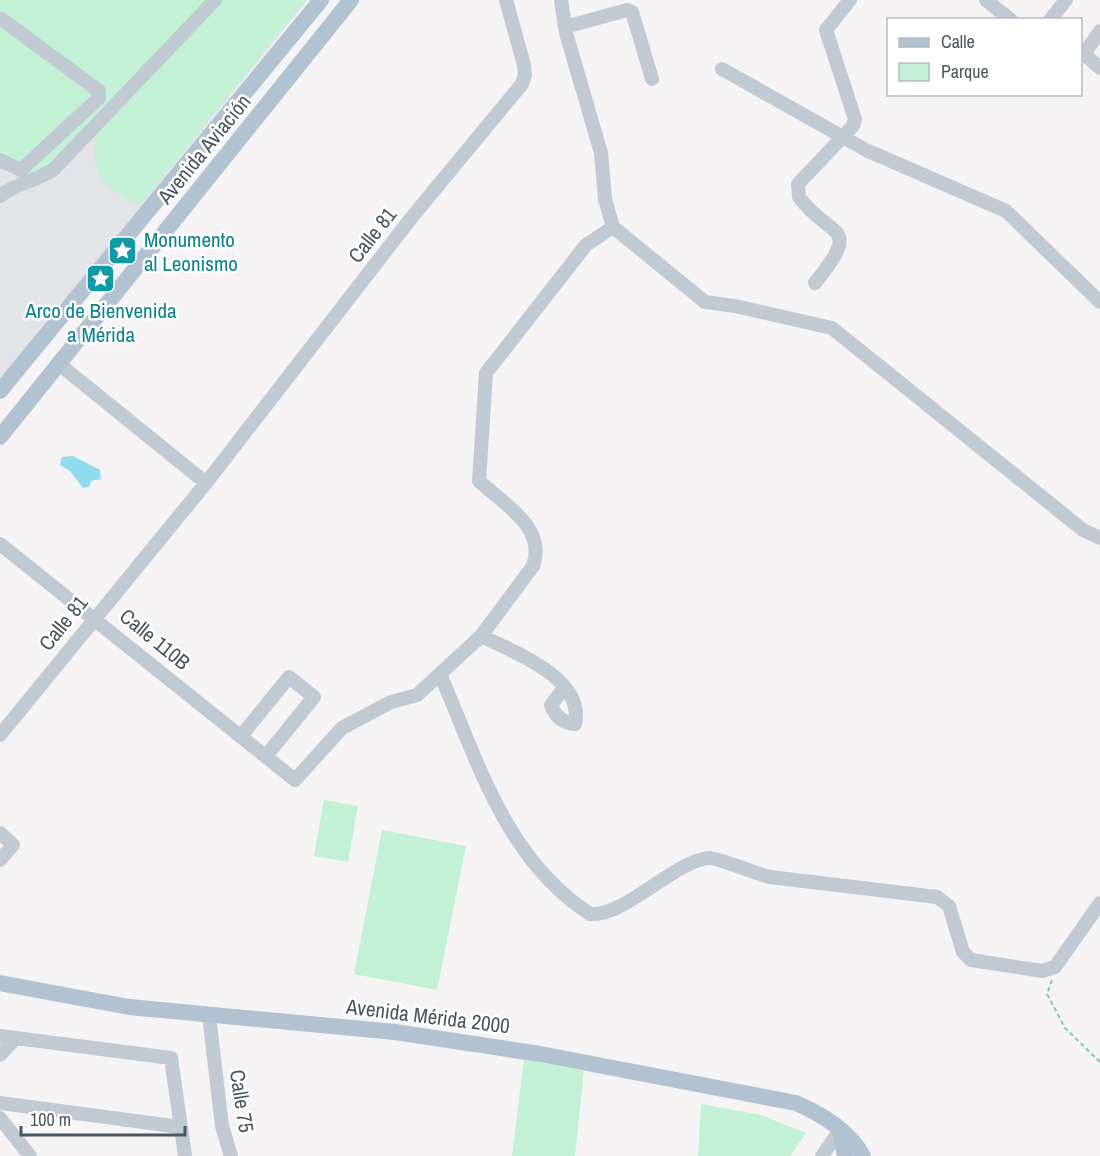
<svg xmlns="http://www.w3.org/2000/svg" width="1100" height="1156" font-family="'Archivo Narrow',sans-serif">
<rect width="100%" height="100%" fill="#f5f3f3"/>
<!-- airport -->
<path fill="#e2e4e7" d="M0 0H308L0 382Z"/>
<!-- green -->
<path fill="#c3f1d5" d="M0 0H208L39 176 0 165Z
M222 0H306L149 194 140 203H135C103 187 88 170 97 133Z
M324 800 358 806 348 862 314 856Z
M382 830 466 846 437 990 354 974Z
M524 1059 584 1071 575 1156H512Z
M701 1104 761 1115 806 1133 790 1156H698Z"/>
<!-- water -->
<path fill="#90daee" d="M73 456 100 470 101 479 91 481 89 487 83 488 70 471 60 465 62 457Z"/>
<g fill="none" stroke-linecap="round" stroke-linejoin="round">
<!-- path -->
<path stroke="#7ad0a6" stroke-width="2" stroke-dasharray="4.5 3" stroke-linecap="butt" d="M1052 980 1047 994 1065 1028 1100 1062"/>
<!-- minor -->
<path stroke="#c1cad2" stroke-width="14" d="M561 0 566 33 601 153 605 199 613 227 705 302 735 306 832 328 1083 530 1100 538
M986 0 1011 20
M0 18 99 91V98L21 170 0 160
M1050 20 1066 0
M565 27 627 10 632 12 652 79
M1100 31 1084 54 1100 68
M722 69 866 150 1006 211 1100 302
M0 196C16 183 37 181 54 169L215 0
M815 283C864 222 830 240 799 197L798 184 853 126 855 119 826 30 850 0
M59 364 206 483
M0 544 295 780 342 728 391 702 417 695 481 636 533 566C547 528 504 504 479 481L486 373 586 245 613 227
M481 636C514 652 585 678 575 724 563 723 555 716 551 705L564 688
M440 674C478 761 505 859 590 914 625 917 674 861 709 858 716 857 757 874 770 877L937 897 949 906 963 952 971 960 1042 971 1055 967 1100 903
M0 735 206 483 412 217 522 84 525 75 524 65 506 0
M241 736 289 677 314 697 266 756
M0 833 13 845 0 860
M209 1016 222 1126 231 1156
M0 1036 171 1058 185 1156
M0 1055 16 1038
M0 1103 180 1127
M0 1118 30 1156
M822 1156 840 1130"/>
<!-- major -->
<path stroke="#b3c2d1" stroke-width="16" d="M0 391 321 0
M0 437 351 0
M0 983 129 1007 395 1032 540 1054 796 1103C823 1115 848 1130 863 1156
M840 1130 845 1156"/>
</g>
<!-- icons -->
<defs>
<symbol id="sight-square" viewBox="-11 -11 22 22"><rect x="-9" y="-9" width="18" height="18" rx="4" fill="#0f9aa8" stroke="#fff"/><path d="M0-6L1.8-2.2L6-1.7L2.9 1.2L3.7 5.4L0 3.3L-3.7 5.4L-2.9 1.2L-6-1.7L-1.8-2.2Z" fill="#fff"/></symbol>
</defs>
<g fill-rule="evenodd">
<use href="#sight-square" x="106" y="234" width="33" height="33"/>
<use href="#sight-square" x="84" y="262" width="33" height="33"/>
</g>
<g text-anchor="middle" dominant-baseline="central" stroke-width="5" stroke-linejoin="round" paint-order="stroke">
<!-- street labels -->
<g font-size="21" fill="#4a5661" stroke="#fff">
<text transform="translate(204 149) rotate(-51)">Avenida Aviación</text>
<text transform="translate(372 235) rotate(-52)">Calle 81</text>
<text transform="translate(63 623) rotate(-51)">Calle 81</text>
<text transform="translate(155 639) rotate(39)">Calle 110B</text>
<text transform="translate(428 1016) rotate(7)">Avenida Mérida 2000</text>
<text transform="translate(242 1101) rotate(81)">Calle 75</text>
</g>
<!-- culture labels -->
<g font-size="21" fill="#0d838f" stroke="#fff" text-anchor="start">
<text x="144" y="239">Monumento<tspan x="144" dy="24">al Leonismo</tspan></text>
<text x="101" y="310" text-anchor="middle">Arco de Bienvenida<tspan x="101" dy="24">a Mérida</tspan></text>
</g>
</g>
<!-- legend -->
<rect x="887" y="18" width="195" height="78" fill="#ffffff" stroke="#b7bbc0" stroke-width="1.5"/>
<rect x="899" y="38" width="30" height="9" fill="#b3c2d1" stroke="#b7bbc0" stroke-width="1.5"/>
<text x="941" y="48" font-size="18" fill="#4a5661">Calle</text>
<rect x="899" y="63" width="30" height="18" fill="#c3f1d5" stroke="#b7bbc0" stroke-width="1.5"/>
<text x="941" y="78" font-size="18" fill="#4a5661">Parque</text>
<!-- scale -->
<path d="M21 1126v9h164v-9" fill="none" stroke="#4a5661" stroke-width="3"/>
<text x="30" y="1126" font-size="18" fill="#4a5661" stroke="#ffffff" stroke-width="4.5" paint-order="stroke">100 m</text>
</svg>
